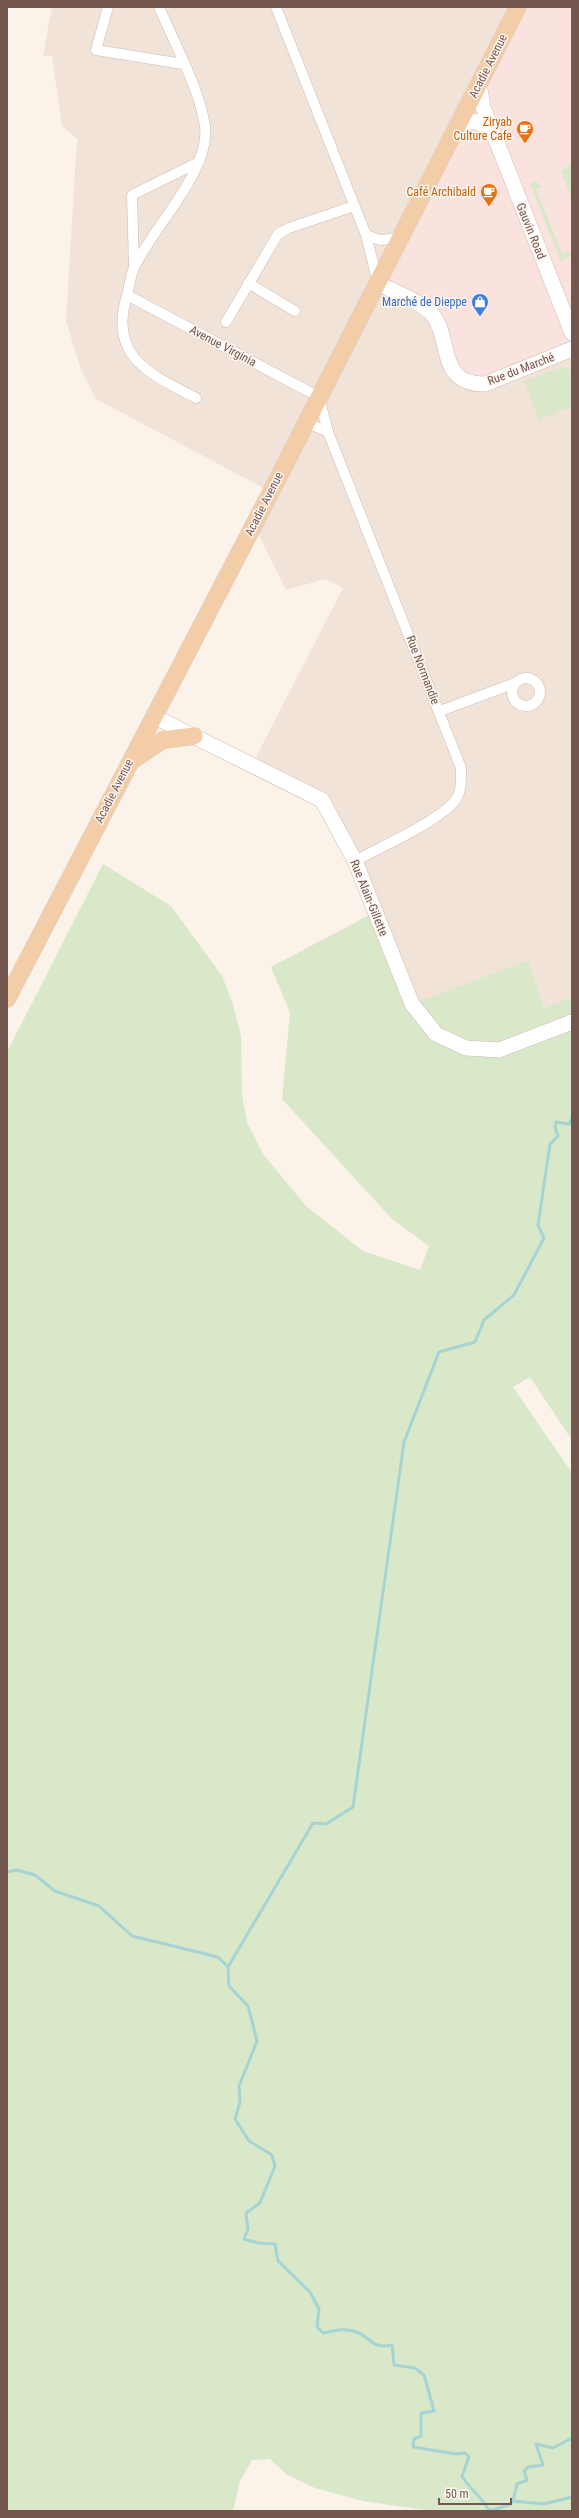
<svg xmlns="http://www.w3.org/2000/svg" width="579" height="2518" font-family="'Roboto Condensed',sans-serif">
<rect width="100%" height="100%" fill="#fbf2e9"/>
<!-- residential -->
<path fill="#f2e3d8" d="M52 7H518L572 349V997L544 1008 528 960 412 1004 322 800 252 765 343 588 325 579 286 590 254 525 271 492 96 399 81 370 66 321 77 139 62 126 52 56H43Z"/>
<!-- commercial -->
<path fill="#fae3de" d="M518 7H572V349L490 382 457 376 436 322 378 283Z"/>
<!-- green -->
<path fill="#d9e8c9" d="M572 164V199L561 171Z
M536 181 541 187 536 189 562 253 571 252 568 258 561 261 530 184Z
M561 367 572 370V409H564L539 420 524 381Z
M103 864 171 906 222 976 232 1001 241 1036 242 1095 247 1122 263 1154 306 1206 363 1251 420 1270 429 1246 392 1219 282 1099 290 1013 271 967 375 912 412 1004 528 960 544 1008 572 997V1440L530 1377 513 1387 572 1473V2511H432L363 2501 315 2488 286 2474 270 2459 252 2460 240 2481 233 2511H7V1052Z"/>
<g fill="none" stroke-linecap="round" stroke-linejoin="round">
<!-- stream -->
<path stroke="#a6d3d4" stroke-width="3" d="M7 1872 17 1870 35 1875 55 1891 99 1906 132 1936 218 1957 228 1967
M513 2501 544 2504 572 2497
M489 2511C482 2496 470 2490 462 2476L469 2457 465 2453 456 2454 413 2447 414 2439 421 2436V2413L434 2411 424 2375 415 2368 394 2365 392 2345C370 2350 371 2335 353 2331 338 2328 336 2331 323 2333L317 2327 319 2309 310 2292 278 2261 275 2244 258 2243 244 2239 248 2229 246 2213 260 2203 275 2166 272 2155 249 2141 235 2119 240 2102 239 2086 257 2041 248 2006 229 1986 228 1967 313 1823 326 1824 353 1807 404 1442 439 1352 475 1342 484 1320 514 1295 544 1238 538 1225 550 1144 558 1136 555 1127 556 1122 569 1124 572 1118
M489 2511 509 2505 513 2501 517 2484 527 2480 524 2471 528 2467 543 2465 536 2444 553 2448 572 2438"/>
<defs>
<path id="street" d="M108 7 96 50 183 64
M159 7C174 42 200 90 205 126 211 171 152 228 134 268 130 276 130 286 127 295L319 397 328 432 461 768C461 780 462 794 453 803 432 825 382 846 355 861
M276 7 366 235 378 283
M366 235 380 240 400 238
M134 267 132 195 199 162
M248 283 295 311
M127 295C108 357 150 374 196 398
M226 322 278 234 289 228 354 206
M303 427 312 425 328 432
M512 692a14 14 0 1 1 28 0a14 14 0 1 1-28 0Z
M440 711 515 683"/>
<path id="secondary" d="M479 83 483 107 572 333
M457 126 474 121 491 129
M378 283C394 292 415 299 429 311 454 333 434 385 485 384L572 349
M153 716 322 800 355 861 412 1004 436 1034 466 1048 499 1050 572 1022"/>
<path id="primary" d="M133 760 163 740 194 736
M7 999 271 492 518 7"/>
</defs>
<!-- street casing -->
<use href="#street" stroke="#cebbb3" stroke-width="11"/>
<!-- secondary casing -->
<use href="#secondary" stroke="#d1bab1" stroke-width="16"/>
<!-- primary casing -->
<use href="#primary" stroke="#d8d0ce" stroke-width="18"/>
<!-- street -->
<use href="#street" stroke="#fff" stroke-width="10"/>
<!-- secondary -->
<use href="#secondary" stroke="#fff" stroke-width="15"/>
<!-- primary -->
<use href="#primary" stroke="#f3cda8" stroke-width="17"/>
</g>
<!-- icons -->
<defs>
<symbol id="cafe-pin" viewBox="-11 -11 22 30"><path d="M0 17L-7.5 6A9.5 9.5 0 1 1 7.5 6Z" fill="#e8710a" stroke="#fef6f0"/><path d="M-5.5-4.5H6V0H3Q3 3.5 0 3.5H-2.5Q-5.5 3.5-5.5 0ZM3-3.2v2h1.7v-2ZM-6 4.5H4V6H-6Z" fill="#fff"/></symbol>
<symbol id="shop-pin" viewBox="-11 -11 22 30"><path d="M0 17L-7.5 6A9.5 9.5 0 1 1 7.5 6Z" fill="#3f7fe0" stroke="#fef6f0"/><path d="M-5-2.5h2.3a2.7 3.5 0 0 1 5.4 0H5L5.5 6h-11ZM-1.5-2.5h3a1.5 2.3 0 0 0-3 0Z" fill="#fff"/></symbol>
</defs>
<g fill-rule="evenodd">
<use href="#cafe-pin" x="515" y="119" width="20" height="27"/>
<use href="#cafe-pin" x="479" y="182" width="20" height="27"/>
<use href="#shop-pin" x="470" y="292" width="20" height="27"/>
</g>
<g text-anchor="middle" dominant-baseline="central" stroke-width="3" stroke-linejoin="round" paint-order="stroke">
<!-- street labels -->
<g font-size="12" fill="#73574f" stroke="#fef6f0">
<text transform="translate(488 66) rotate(-63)">Acadie Avenue</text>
<text transform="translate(531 231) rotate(68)">Gauvin Road</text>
<text transform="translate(223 346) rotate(28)">Avenue Virginia</text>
<text transform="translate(521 369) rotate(-21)">Rue du Marché</text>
<text transform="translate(264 504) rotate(-63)">Acadie Avenue</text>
<text transform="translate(423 670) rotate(69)">Rue Normandie</text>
<text transform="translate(114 791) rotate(-63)">Acadie Avenue</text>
<text transform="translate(369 898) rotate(68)">Rue Alain-Gillette</text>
</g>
<!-- food labels -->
<g font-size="12" fill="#c56008" stroke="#fef6f0" text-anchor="end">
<text x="512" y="122">Ziryab<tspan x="512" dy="14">Culture Cafe</tspan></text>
<text x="476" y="192">Café Archibald</text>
</g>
<!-- shop labels -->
<g font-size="12" fill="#366cbe" stroke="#fef6f0" text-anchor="end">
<text x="467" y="302">Marché de Dieppe</text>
</g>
</g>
<!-- border -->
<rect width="579" height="2518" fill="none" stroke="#73574f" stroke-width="16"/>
<!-- scale -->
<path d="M439 2498v6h72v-6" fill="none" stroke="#73574f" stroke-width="2"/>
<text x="445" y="2498" font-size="12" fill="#73574f" stroke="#fef6f0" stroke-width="3" paint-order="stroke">50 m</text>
</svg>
